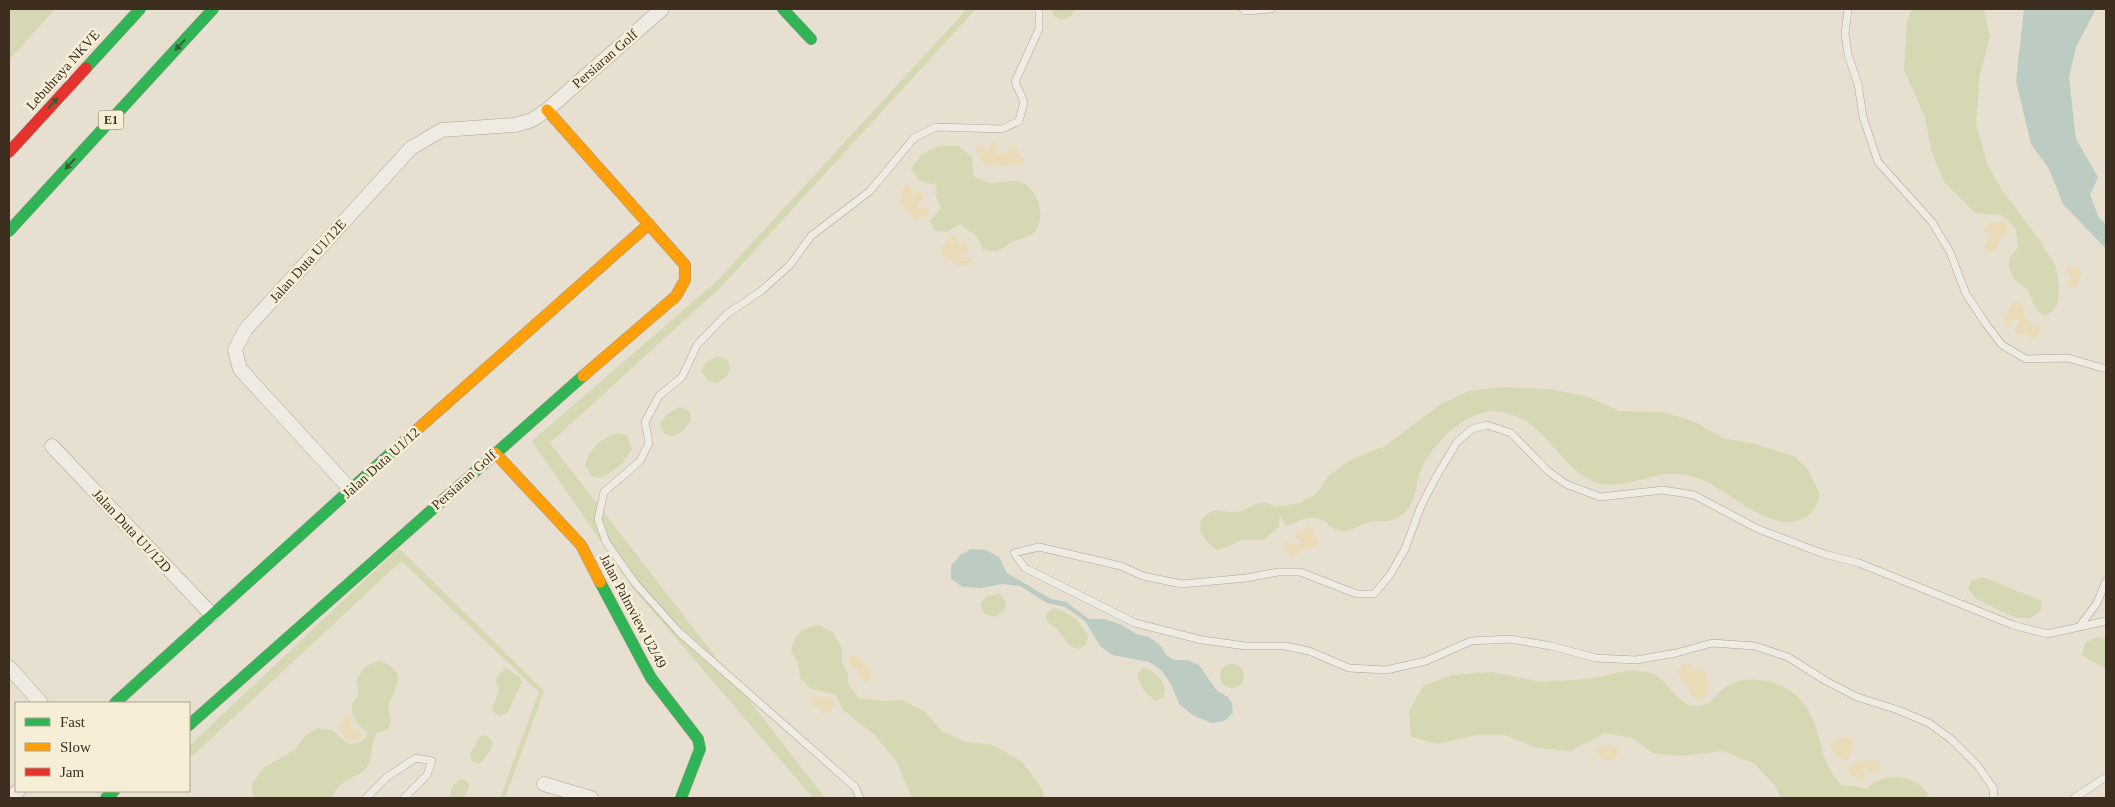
<svg xmlns="http://www.w3.org/2000/svg" width="2115" height="807" font-family="'Times New Roman',serif">
<rect width="100%" height="100%" fill="#e7e0d1"/>
<!-- green -->
<path fill="#d6d7b3" d="M9 9H55L9 60Z
M967 9H976L723 285 550 443 825 798H813L632 587 532 441 718 280Z
M1051 9H1076L1070 17 1062 20 1054 16Z
M1912 9H1984L1990 37 1980 73 1976 123 1987 163 2000 187 2043 245C2046 253 2049 255 2053 261 2059 270 2061 298 2056 307 2054 310 2050 313 2047 315 2030 311 2036 300 2026 289 2024 286 2020 284 2017 282 2007 272 2005 256 2018 249L2016 229 2002 215 1975 213 1944 182 1931 150 1925 117 1904 70 1907 21Z
M939 146H958L972 157 973 176C979 178 985 182 991 183 1002 184 1015 177 1025 184 1041 195 1048 224 1029 236 1025 239 1019 239 1014 241 1000 248 1001 254 983 249L976 236 960 224 947 232 934 230 930 221 941 208 935 194 937 190 935 185 919 180 911 169 922 154Z
M718 356 728 360 730 369 726 377 717 383 708 380 701 371 706 362Z
M1504 387 1550 389 1589 397 1619 411 1663 412 1695 422 1722 438 1755 444 1794 456 1809 471 1820 495C1818 500 1816 508 1812 512 1783 541 1736 498 1711 484 1703 479 1688 475 1679 474 1649 471 1618 495 1590 480 1554 460 1546 421 1502 412 1470 406 1435 441 1422 467 1415 483 1417 503 1402 515 1389 525 1378 519 1366 523 1359 525 1352 531 1345 531 1334 531 1330 525 1322 520 1310 514 1297 522 1286 526L1280 515 1279 526 1264 540C1257 541 1250 539 1243 540 1233 542 1227 549 1217 550 1208 545 1195 531 1202 519 1204 516 1209 513 1212 511 1219 510 1226 512 1233 512 1251 513 1256 494 1275 507L1300 503 1317 493 1328 476 1350 460 1385 446 1441 404 1469 391Z
M680 407 690 411 691 421 683 431 672 437 664 433 660 424 667 414Z
M616 433 627 435 632 449 622 464 602 478 591 476 585 465C591 446 599 441 616 433Z
M399 548 544 691 505 798H500L539 692 401 561 189 759V746Z
M1983 577 2042 601 2041 610 2030 618H2016L1976 599 1968 589 1972 580Z
M1000 594 1006 602 1004 611 995 617 984 614 980 604 988 595Z
M1054 608C1073 615 1079 619 1088 637L1086 645 1078 649 1070 646 1057 629 1046 621V614Z
M820 625 834 633 842 649V663L848 675V684L859 698 882 701 903 700 925 712 943 732 967 742 993 745 1022 762 1041 787 1045 798H912L896 761 875 735 843 710 836 695 811 689 800 678 798 662 791 652C795 633 801 628 820 625Z
M2098 637 2106 639V669L2082 655 2085 642Z
M380 661C409 673 396 684 388 707 389 719 397 729 377 733 369 744 374 754 369 764 359 781 341 775 332 798H255L253 797 252 784 263 768 294 750 304 737 317 728 331 730 349 744 359 743 366 738 367 731C356 725 351 716 352 703 360 696 360 692 356 682 362 669 366 664 380 661Z
M1220 676a12 12 0 1 1 24 0a12 12 0 1 1-24 0Z
M1144 667C1157 674 1169 683 1163 698L1156 701C1145 694 1140 686 1137 674Z
M506 668 520 677 522 682 507 713 500 716 495 714 492 709C495 698 503 693 496 682L499 674Z
M1631 670C1638 671 1651 671 1657 676 1668 684 1679 704 1695 706 1713 707 1716 691 1729 685 1755 672 1788 683 1805 705 1825 733 1816 762 1843 786H1855L1866 789C1870 786 1874 782 1879 780 1896 773 1924 779 1929 798H1781L1775 786 1755 764 1723 751 1683 756 1653 753 1632 738 1605 733 1570 751 1537 748 1505 735H1476L1438 744 1411 737 1409 711 1423 686 1452 675 1492 672 1542 682 1588 679Z
M486 735 493 742 491 749 482 762 476 763 471 760 470 754 480 736Z
M462 779 468 782 469 787 464 798H452L450 796C451 787 454 782 462 779Z"/>
<!-- sand -->
<path fill="#eadcb9" d="M994 141 998 145 996 154 999 155 1003 152 1007 154 1009 148 1013 145 1018 149 1017 153 1023 157 1024 161 1019 166 1011 164 1003 167 992 164 986 167 981 164 980 156 976 151 978 146 982 143 986 150Z
M905 185 910 186 912 194 918 191 923 194V201L917 204 918 208 928 207 929 214 923 219 916 220C911 213 905 210 899 203L901 197 900 189Z
M2002 221 2007 225 2008 229 2006 234 2001 236 1998 246 1993 251 1989 252 1985 248 1986 242 1991 236V234L1986 232 1984 228 1991 222 1996 223Z
M953 235 958 238V244L965 242 969 247 967 253 961 254V257H969L972 260 971 264 965 266H957C952 260 946 259 941 254V247L946 242 948 237Z
M2073 266 2082 271 2078 285 2071 289 2067 286V282L2071 276 2065 272 2068 267Z
M2016 301C2024 305 2025 310 2026 318L2035 327 2039 324 2042 328 2034 339 2030 340 2026 333 2020 335 2016 334 2014 331 2018 324V320L2014 319 2010 324 2006 325 2003 321 2004 315 2009 311 2011 304Z
M1309 525 1314 528V534L1318 542 1316 546 1301 550 1293 557 1289 556 1283 546 1285 542 1288 541 1295 544 1299 543 1300 539 1296 538 1295 534 1300 530 1303 531Z
M856 655 869 667 873 676 868 682 861 680 858 670 851 667 848 661 849 656Z
M1684 664 1690 665 1695 670 1702 669 1708 674 1706 681 1710 686 1709 691 1699 702C1689 696 1692 690 1686 684 1682 681 1680 680 1677 675L1679 668Z
M818 696 824 698H831L835 703 834 707 826 716 821 713V706L815 707 810 702 812 697Z
M349 715 352 717 351 723 354 730 361 732 362 735 357 740 347 741 338 727 344 721V717Z
M1849 738 1855 746 1850 751V756L1847 760C1839 759 1832 753 1830 746L1838 739Z
M1604 744 1620 749 1619 756C1610 762 1603 761 1596 752L1597 746Z
M1868 760 1875 761 1880 765 1879 771 1874 774 1870 773 1865 768 1862 769 1863 773 1866 777 1860 783 1851 776 1848 770C1853 761 1860 764 1868 760Z"/>
<!-- water -->
<path fill="#bcccc2" d="M2024 9H2096L2076 47 2069 78 2076 139 2098 177 2090 195 2099 218 2106 224V249L2063 204 2049 169 2031 144 2016 81Z
M971 549 986 550 999 557 1007 573 1051 599 1066 602 1089 619H1104L1120 624 1136 634 1149 637 1160 645 1166 655 1174 660H1187L1199 665 1217 691 1228 697 1232 703 1233 713 1224 721 1212 723 1194 716 1179 704 1171 684 1161 670 1149 662 1112 655 1100 646 1085 621 1065 607 1047 603 1020 586 1002 584 982 588 963 587 951 579V566L960 555Z"/>
<g fill="none" stroke-linecap="round" stroke-linejoin="round">
<defs>
<path id="lane" d="M1243 9 1245 11 1271 9
M1848 9 1845 34 1848 55 1858 84 1863 117 1878 162 1932 222 1950 252 1966 294 1986 324 2002 345 2026 359 2068 358 2106 369
M2079 627 2106 621
M366 798 387 777 416 758 432 761 427 775 404 798
M860 798 855 787 679 632 635 583 606 542 598 519 604 492 640 461 649 443 645 422 659 396 682 377 697 345 727 314 761 291 790 265 811 236 870 191 914 138 936 127 1002 129 1019 121 1024 102 1015 82 1039 29V9
M1993 798 1994 789 1977 765 1952 740 1929 723 1898 710 1857 697 1826 681 1788 657 1755 646 1712 643 1676 653 1636 660 1596 658 1551 646 1510 639 1471 641 1426 661 1386 670 1349 668 1309 651 1285 646H1246L1202 640 1135 623 1025 568 1014 553 1039 547 1121 566 1143 576 1182 584 1246 578 1278 572H1300L1357 594H1374L1390 575 1405 549 1421 506 1435 479 1457 442 1472 429 1487 425 1511 433 1548 471 1566 484 1600 497 1663 490 1694 495 1758 529 1824 554 1859 563 2013 625 2047 634 2079 627 2097 603 2106 581
M2074 798 2106 777"/>
<path id="street" d="M52 446 212 615
M350 489 240 369 235 350 245 330 411 148 442 130 515 125 532 120 547 110 662 9
M9 667 41 703
M544 784 591 798
M10 798 18 791"/>
<path id="fast" d="M783 9 811 39
M86 68 140 9
M9 231 213 9
M600 582 651 678 698 739 700 749 681 798
M115 703 403 442
M189 725 583 376
M106 798 114 791"/>
<path id="slow" d="M547 110 685 265V280L676 296 583 376
M403 442 649 224
M495 453 581 545 600 582"/>
<path id="jam" d="M9 152 86 68"/>
</defs>
<!-- lane casing -->
<use href="#lane" stroke="#ada599" stroke-width="8"/>
<!-- street casing -->
<use href="#street" stroke="#ada599" stroke-width="15"/>
<!-- fast casing -->
<use href="#fast" stroke="#9c958a" stroke-width="12"/>
<!-- slow casing -->
<use href="#slow" stroke="#9c958a" stroke-width="12"/>
<!-- jam casing -->
<use href="#jam" stroke="#9c958a" stroke-width="12"/>
<!-- lane -->
<use href="#lane" stroke="#efebe3" stroke-width="7"/>
<!-- street -->
<use href="#street" stroke="#efebe3" stroke-width="14"/>
<!-- fast -->
<use href="#fast" stroke="#30b455" stroke-width="11"/>
<!-- slow -->
<use href="#slow" stroke="#ff9f0a" stroke-width="11"/>
<!-- jam -->
<use href="#jam" stroke="#e5322d" stroke-width="11"/>
</g>
<!-- one-way arrows -->
<defs><path id="oneway-solid" d="M-6-.8H1V-3.2L6.5 0L1 3.2V.8H-6Z" transform="scale(1.25)"/></defs>
<g fill="#385d33">
<use href="#oneway-solid" transform="translate(180 45) rotate(133)"/>
<use href="#oneway-solid" transform="translate(53 103) rotate(-48)"/>
<use href="#oneway-solid" transform="translate(70 164) rotate(133)"/>
</g>
<g text-anchor="middle" dominant-baseline="central" stroke-width="5" stroke-linejoin="round" paint-order="stroke">
<!-- shield labels -->
<rect fill="#f7eed8" stroke="#756857" stroke-width="1" x="98.5" y="110.5" width="25" height="19" rx="4"/>
<g font-size="12" font-weight="bold" fill="#3d2e20">
<text x="111" y="120">E1</text>
</g>
<!-- street labels -->
<g font-size="14" fill="#3d2e20" stroke="#f7eed8">
<text transform="translate(605 59) rotate(-41)">Persiaran Golf</text>
<text transform="translate(63 70) rotate(-48)">Lebuhraya NKVE</text>
<text transform="translate(308 261) rotate(-48)">Jalan Duta U1/12E</text>
<text transform="translate(381 463) rotate(-42)">Jalan Duta U1/12</text>
<text transform="translate(464 480) rotate(-42)">Persiaran Golf</text>
<text transform="translate(132 531) rotate(47)">Jalan Duta U1/12D</text>
<text transform="translate(633 611) rotate(62)">Jalan Palmview U2/49</text>
</g>
</g>
<!-- border -->
<rect width="2115" height="807" fill="none" stroke="#3d2e20" stroke-width="20"/>
<!-- legend -->
<rect x="15" y="702" width="175" height="90" fill="#f7eed8" stroke="#ada18e"/>
<rect x="25" y="718" width="25" height="8" fill="#30b455" stroke="#ada18e"/>
<text x="60" y="727" font-size="15" fill="#3d2e20">Fast</text>
<rect x="25" y="743" width="25" height="8" fill="#ff9f0a" stroke="#ada18e"/>
<text x="60" y="752" font-size="15" fill="#3d2e20">Slow</text>
<rect x="25" y="768" width="25" height="8" fill="#e5322d" stroke="#ada18e"/>
<text x="60" y="777" font-size="15" fill="#3d2e20">Jam</text>
</svg>
